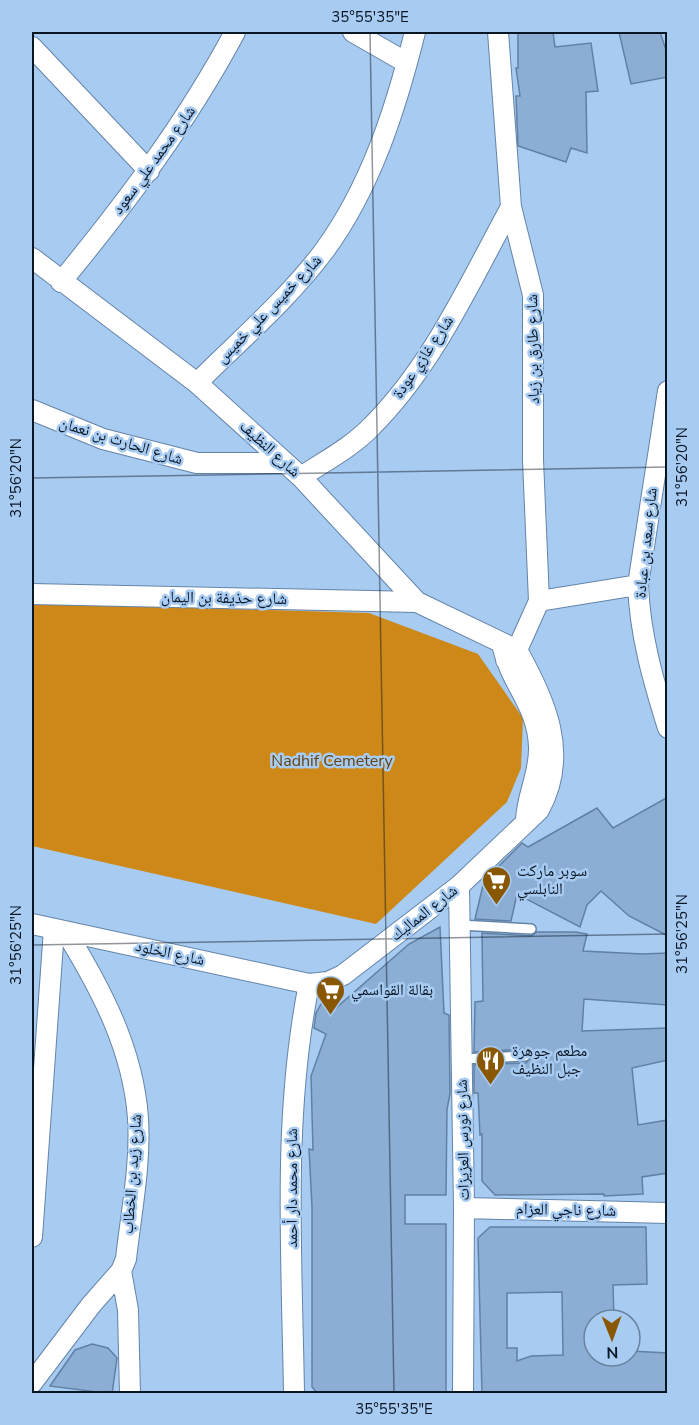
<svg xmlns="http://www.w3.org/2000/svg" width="699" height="1425" font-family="'Nunito Sans','Noto Naskh Arabic',sans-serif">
<rect width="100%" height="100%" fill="#a8cbf2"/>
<!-- green -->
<path fill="#cd8818" d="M32 603 369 613 478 654 523 718 521 768 507 802 376 924 32 846Z"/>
<!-- building -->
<path fill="#8caed4" stroke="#6081a4" stroke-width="1.5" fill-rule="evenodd" d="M518 32H553L555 47 591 43 598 91 586 92 587 153 571 148 566 162 518 146 516 96H520L516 68H518Z
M619 32H660L668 56V77L631 84Z
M668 797V936L629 916 601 891 587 905 580 927 517 894 511 921 475 919 484 881 522 843 528 847 597 808 613 828Z
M440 927 444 1013 449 1015 450 1094 447 1109 446 1195H405V1224H446V1394H318L312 1387V1207L309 1149 313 1150 311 1076 326 1034 314 1028 316 1013 324 999 337 1007 409 944Z
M537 932H576L587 934 583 951 642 954 668 953V1005L584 999 582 1031 668 1028V1060L632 1068 638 1125 668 1120V1173L642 1177 643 1194 604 1196V1194L495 1195 482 1181V1134L480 1135 478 1093H474V1065L526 1063 532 1056 525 1049 474 1052 475 1002 483 1001 482 933 531 936Z
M490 1227H646L647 1284 613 1285 614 1320H594V1356H630V1351L668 1353V1394H482L478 1238ZM562 1292 563 1355 531 1356 517 1361V1348H507V1293Z
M92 1344 108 1348 117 1358 112 1394 50 1386 75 1350Z"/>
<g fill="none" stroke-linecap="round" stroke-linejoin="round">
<defs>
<path id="service" d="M460 925 531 929
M462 1059 525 1056"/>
<path id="minor" d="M353 32 407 63
M498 32 511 207 533 295V460L539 601 517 650 506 660
M32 47 149 171
M32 258 197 383 301 477 417 602 517 650
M61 282C126 203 187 122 235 32
M197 383C240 340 288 299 324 251 371 187 396 108 415 32
M668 391 638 585C640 635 653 680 668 728
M32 410 103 439 197 463H285
M301 477C325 461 352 447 372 426 433 365 470 282 511 207
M32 594 417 602
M539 601 638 585
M503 648C511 684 538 706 539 747 540 773 527 795 526 820
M459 886 464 1208 463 1394
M32 924 309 984 328 982 343 975 459 886 539 810C570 754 545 700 517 650
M66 932C101 989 133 1049 138 1118 141 1164 131 1213 126 1259L121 1271 128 1310 130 1394
M464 1208 668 1213
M32 1237 54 929
M32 1383 91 1305 121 1271
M294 1394C292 1257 282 1118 309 984"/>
</defs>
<!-- service casing -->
<use href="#service" stroke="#6484a8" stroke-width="12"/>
<!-- minor casing -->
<use href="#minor" stroke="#6484a8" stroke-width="22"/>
<!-- service -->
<use href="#service" stroke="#fff" stroke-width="9"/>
<!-- minor -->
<use href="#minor" stroke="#fff" stroke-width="20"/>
</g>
<!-- ticks -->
<path fill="none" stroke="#091624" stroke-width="1.5" stroke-opacity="0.45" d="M370 32 394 1394M32 478 668 467M32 945 668 934"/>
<!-- icons -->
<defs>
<symbol id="supermarket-pin" viewBox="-11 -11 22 30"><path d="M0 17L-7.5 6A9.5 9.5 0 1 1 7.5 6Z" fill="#895700" stroke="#a8cbf2"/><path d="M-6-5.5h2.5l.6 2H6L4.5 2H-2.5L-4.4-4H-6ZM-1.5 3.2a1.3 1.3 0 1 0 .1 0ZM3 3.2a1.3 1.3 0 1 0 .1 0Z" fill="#fff"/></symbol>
<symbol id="restaurant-pin" viewBox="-11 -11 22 30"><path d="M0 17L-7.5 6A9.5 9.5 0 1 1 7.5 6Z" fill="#895700" stroke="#a8cbf2"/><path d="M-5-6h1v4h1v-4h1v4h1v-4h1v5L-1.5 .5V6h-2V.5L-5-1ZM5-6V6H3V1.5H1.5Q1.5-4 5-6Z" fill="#fff"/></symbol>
</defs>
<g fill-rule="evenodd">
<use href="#supermarket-pin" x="480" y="864" width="33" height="45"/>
<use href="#supermarket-pin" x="314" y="974" width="33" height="45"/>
<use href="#restaurant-pin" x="474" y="1044" width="33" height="45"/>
</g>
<g text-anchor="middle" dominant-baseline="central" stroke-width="5" stroke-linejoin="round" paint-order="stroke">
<!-- street labels -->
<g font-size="16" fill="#091624" stroke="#a8cbf2">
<text transform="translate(154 160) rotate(-54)">شارع محمد علي سعود</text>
<text transform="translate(269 309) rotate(-46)">شارع خميس علي خميس</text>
<text transform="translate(533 349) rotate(-91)">شارع طارق بن زياد</text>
<text transform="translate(423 357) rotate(-56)">شارع غازي عودة</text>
<text transform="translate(121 441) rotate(17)">شارع الحارث بن نعمان</text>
<text transform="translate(270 449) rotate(42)">شارع النظيف</text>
<text transform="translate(646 543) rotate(-84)">شارع سعد بن عبادة</text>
<text transform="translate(224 598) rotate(1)">شارع حذيفة بن اليمان</text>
<text transform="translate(424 913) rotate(-38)">شارع المماليك</text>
<text transform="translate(170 953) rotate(12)">شارع الخلود</text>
<text transform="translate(463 1140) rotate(-91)">شارع نورس العزيزات</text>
<text transform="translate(132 1174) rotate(-86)">شارع زيد بن الخطاب</text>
<text transform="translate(292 1188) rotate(-90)">شارع محمد دار أحمد</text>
<text transform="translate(566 1210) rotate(1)">شارع ناجي العزام</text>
</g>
<!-- park labels -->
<g font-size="16" fill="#634211" stroke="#a8cbf2">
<text x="332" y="761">Nadhif Cemetery</text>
</g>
<!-- poi labels -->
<g font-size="16" fill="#091624" stroke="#a8cbf2" text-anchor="start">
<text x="517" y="871">سوبر ماركت<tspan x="517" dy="18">النابلسي</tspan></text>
<text x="351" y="990">بقالة القواسمي</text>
<text x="512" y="1051">مطعم جوهرة<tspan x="512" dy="18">جبل النظيف</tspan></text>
</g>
</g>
<!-- border -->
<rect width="699" height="1425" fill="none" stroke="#a8cbf2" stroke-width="66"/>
<!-- north arrow -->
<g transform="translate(612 1338) rotate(179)"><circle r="28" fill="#a8cbf2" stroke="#6883a0" stroke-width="1.5"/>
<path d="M0-4.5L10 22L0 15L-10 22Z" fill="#895700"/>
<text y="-9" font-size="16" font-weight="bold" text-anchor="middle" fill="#091624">N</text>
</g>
<rect x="33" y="33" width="633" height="1359" fill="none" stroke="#091624" stroke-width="2"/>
<g font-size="15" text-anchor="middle" fill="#091624">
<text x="370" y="22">35°55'35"E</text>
<text transform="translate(682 467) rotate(-90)" y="5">31°56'20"N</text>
<text transform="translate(16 478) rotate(-90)" y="5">31°56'20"N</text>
<text transform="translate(682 934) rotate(-90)" y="5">31°56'25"N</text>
<text transform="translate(16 945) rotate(-90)" y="5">31°56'25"N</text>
<text x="394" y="1414">35°55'35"E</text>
</g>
</svg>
